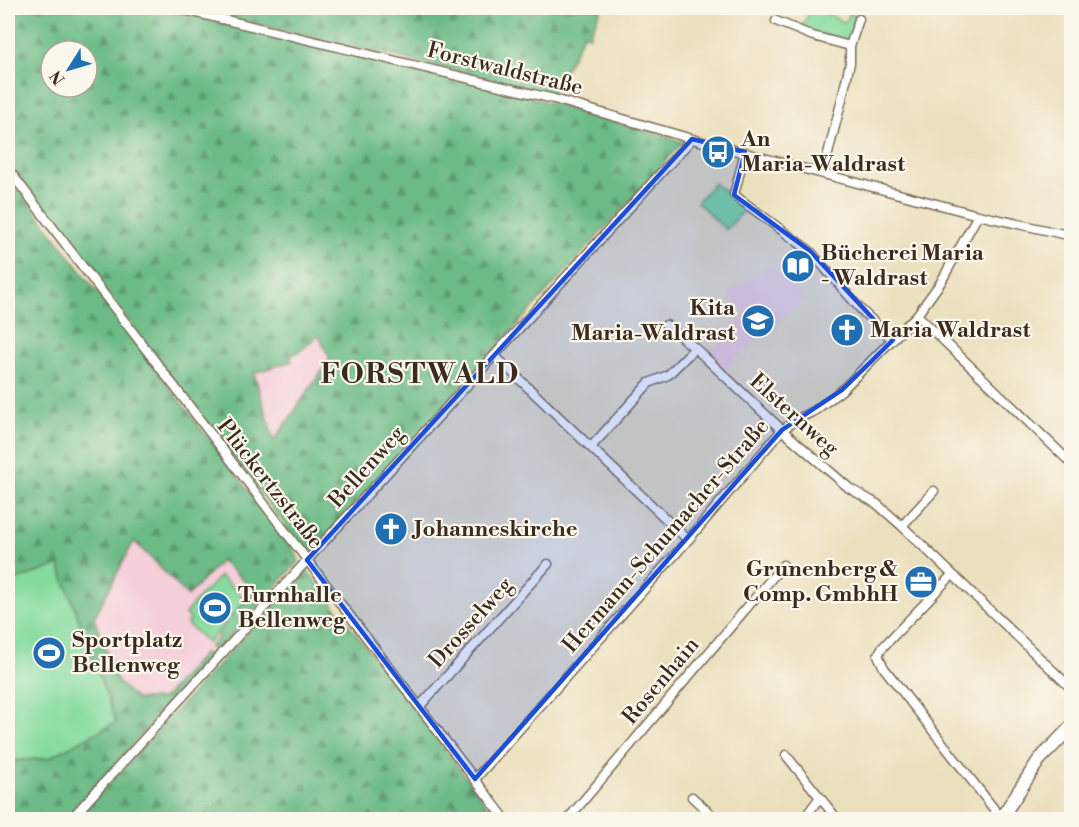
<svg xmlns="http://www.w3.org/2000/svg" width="1079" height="827" font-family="'Libre Bodoni',serif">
<defs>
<pattern id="forest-firs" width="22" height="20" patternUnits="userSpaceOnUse" patternTransform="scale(1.5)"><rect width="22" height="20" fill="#6cbb86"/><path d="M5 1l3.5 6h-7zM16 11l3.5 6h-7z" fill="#5a986d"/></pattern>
</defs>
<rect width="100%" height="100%" fill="#fbf7ec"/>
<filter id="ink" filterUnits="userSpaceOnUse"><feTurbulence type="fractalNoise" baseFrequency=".0167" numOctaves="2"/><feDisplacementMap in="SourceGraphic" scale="12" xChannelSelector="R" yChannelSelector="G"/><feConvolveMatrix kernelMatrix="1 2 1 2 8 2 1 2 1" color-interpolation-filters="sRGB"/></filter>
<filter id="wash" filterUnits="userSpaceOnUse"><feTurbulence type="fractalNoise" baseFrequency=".008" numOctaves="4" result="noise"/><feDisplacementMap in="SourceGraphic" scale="24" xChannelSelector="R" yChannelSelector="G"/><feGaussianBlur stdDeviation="1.35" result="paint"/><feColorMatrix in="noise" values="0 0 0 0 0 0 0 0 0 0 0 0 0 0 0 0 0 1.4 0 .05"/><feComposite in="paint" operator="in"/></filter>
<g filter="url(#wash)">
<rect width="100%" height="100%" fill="#ebe0be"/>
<!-- built -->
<path fill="#f5cfd9" d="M772 265 804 299 724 369 708 354 746 313 729 292Z
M318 335 331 359 274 441 254 373 291 362 289 356 300 350Z
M134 540 188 596 221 561 255 591 216 634 219 637 163 699H136L118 682 94 618Z"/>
<!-- grass -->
<path fill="#85db9f" stroke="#60825e" stroke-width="1.5" d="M812 8H817L845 23 850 13 855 16 856 22 848 41 800 30Z
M714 183 747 207 726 230 697 202Z
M59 565 116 722 49 758 12 761 8 749V583Z
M220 576 247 600 208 643 187 624 191 619 185 614 204 591 205 592Z"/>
<!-- forest -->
<path fill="url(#forest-firs)" stroke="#547252" stroke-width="1.5" fill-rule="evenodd" d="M8 8H161L510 91 683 142 314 549 309 551 303 549 8 162ZM51 51H87V87H51ZM318 335 330 359 274 441 254 373 292 361 290 356 300 351Z
M190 8H602L590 33V36L584 33 553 94Z
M8 175 295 552 299 561 217 651 209 648 219 637 216 634 255 590 221 561 188 596 134 541 94 618 118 682 136 699H163L205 652 209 660 65 819H8V749L12 761 49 758 116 722 59 565 8 583Z
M306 569 498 819 76 820Z"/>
</g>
<g filter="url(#ink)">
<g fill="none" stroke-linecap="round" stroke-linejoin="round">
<defs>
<path id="street" d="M176 8 554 99 692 139 978 215 1072 236
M776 21 813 36 850 46
M745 152 734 195 810 251 862 311 893 340
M8 169 506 820
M823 173 841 103 850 63V46L859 19
M917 315 1072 464
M666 325 695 348 782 430 849 488 877 504 902 526 1072 689
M495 356 688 540
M591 447 649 383 668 375 695 348
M902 526 934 491
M952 575 882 648 878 655 884 668 1001 818
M420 706 548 564
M786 755 838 820
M475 779 688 540 782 430 796 420 814 411 842 390 917 315 941 282 978 215
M692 797 717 820
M70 820 692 139
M567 820 783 565
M803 820 820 797"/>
<path id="secondary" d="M1000 820 1039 760 1072 726"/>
</defs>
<!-- street casing -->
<use href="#street" stroke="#796a56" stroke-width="11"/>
<!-- secondary casing -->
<use href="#secondary" stroke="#796a56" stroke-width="15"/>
<!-- street -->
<use href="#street" stroke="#fff" stroke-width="8"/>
<!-- secondary -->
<use href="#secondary" stroke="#fff" stroke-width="12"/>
</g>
</g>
<!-- marked area -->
<path fill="#1d4ed8" fill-opacity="0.2" stroke="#1d4ed8" stroke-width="4.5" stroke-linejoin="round" d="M692 139 745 152 734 195 810 251 893 340 842 390 782 430 475 779 307 560Z"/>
<!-- icons -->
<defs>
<symbol id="bus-disc" viewBox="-11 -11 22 22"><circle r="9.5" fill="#1f6fb2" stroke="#fbf7ec"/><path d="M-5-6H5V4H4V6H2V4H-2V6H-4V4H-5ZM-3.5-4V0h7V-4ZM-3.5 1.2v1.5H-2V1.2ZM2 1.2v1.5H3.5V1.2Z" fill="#fff"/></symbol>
<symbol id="library-disc" viewBox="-11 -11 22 22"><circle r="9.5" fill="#1f6fb2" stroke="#fbf7ec"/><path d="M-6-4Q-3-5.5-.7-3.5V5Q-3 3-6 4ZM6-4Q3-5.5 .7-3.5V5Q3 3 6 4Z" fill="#fff"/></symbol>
<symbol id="school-disc" viewBox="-11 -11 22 22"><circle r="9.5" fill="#1f6fb2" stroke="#fbf7ec"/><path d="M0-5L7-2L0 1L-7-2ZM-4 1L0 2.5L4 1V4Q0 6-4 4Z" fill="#fff"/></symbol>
<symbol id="church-disc" viewBox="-11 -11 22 22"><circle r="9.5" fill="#1f6fb2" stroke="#fbf7ec"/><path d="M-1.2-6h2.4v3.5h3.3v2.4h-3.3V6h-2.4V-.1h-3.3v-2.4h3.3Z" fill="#fff"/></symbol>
<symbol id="office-disc" viewBox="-11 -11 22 22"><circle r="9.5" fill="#1f6fb2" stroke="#fbf7ec"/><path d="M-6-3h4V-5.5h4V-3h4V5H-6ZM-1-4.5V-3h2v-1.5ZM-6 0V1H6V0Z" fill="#fff"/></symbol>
<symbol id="stadium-disc" viewBox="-11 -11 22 22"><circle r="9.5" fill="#1f6fb2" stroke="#fbf7ec"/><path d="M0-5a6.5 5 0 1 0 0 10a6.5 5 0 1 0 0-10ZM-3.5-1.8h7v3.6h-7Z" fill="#fff"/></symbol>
</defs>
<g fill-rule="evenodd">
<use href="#bus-disc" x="699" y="133" width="38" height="38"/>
<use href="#library-disc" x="779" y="247" width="38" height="38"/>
<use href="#school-disc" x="739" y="302" width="38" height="38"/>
<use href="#church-disc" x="828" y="311" width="38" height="38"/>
<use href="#church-disc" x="372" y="510" width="38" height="38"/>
<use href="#office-disc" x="902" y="563" width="38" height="38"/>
<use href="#stadium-disc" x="196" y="589" width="38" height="38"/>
<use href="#stadium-disc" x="30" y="634" width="38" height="38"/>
</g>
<g text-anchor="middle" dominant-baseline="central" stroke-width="4.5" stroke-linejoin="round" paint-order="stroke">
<!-- street labels -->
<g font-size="22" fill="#3b2a1e" stroke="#fbf7ec">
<text transform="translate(505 69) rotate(14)">Forstwaldstraße</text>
<text transform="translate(794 415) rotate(42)">Elsternweg</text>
<text transform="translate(367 467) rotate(-48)">Bellenweg</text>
<text transform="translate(270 484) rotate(52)">Plückertzstraße</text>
<text transform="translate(666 536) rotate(-49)">Hermann-Schumacher-Straße</text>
<text transform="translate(471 623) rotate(-48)">Drosselweg</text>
<text transform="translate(661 681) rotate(-50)">Rosenhain</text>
</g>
<!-- poi labels -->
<g font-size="22" font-weight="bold" fill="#3b2a1e" stroke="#fbf7ec" text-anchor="start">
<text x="741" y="139">An<tspan x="741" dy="25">Maria-Waldrast</tspan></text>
<text x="821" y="253">Bücherei Maria<tspan x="821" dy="25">- Waldrast</tspan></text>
<text x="735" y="308" text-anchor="end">Kita<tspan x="735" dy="25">Maria-Waldrast</tspan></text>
<text x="870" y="330">Maria Waldrast</text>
<text x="414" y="529">Johanneskirche</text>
<text x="898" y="569" text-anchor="end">Grunenberg &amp;<tspan x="898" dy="25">Comp. GmbhH</tspan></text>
<text x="238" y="595">Turnhalle<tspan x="238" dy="25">Bellenweg</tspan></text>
<text x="72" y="640">Sportplatz<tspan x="72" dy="25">Bellenweg</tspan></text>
</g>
<!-- district labels -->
<g font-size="28" font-weight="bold" letter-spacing="1.5" fill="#3b2a1e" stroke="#fbf7ec">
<text x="420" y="374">FORSTWALD</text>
</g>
</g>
<!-- margin -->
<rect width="1079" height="827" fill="none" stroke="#fbf7ec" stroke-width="30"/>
<!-- north arrow -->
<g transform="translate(69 69) rotate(233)"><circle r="28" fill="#fbf7ec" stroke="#aea59a" stroke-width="1.5"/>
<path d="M0-4.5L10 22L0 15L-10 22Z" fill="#1f6fb2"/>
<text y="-9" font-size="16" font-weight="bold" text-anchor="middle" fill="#3b2a1e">N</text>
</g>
</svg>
